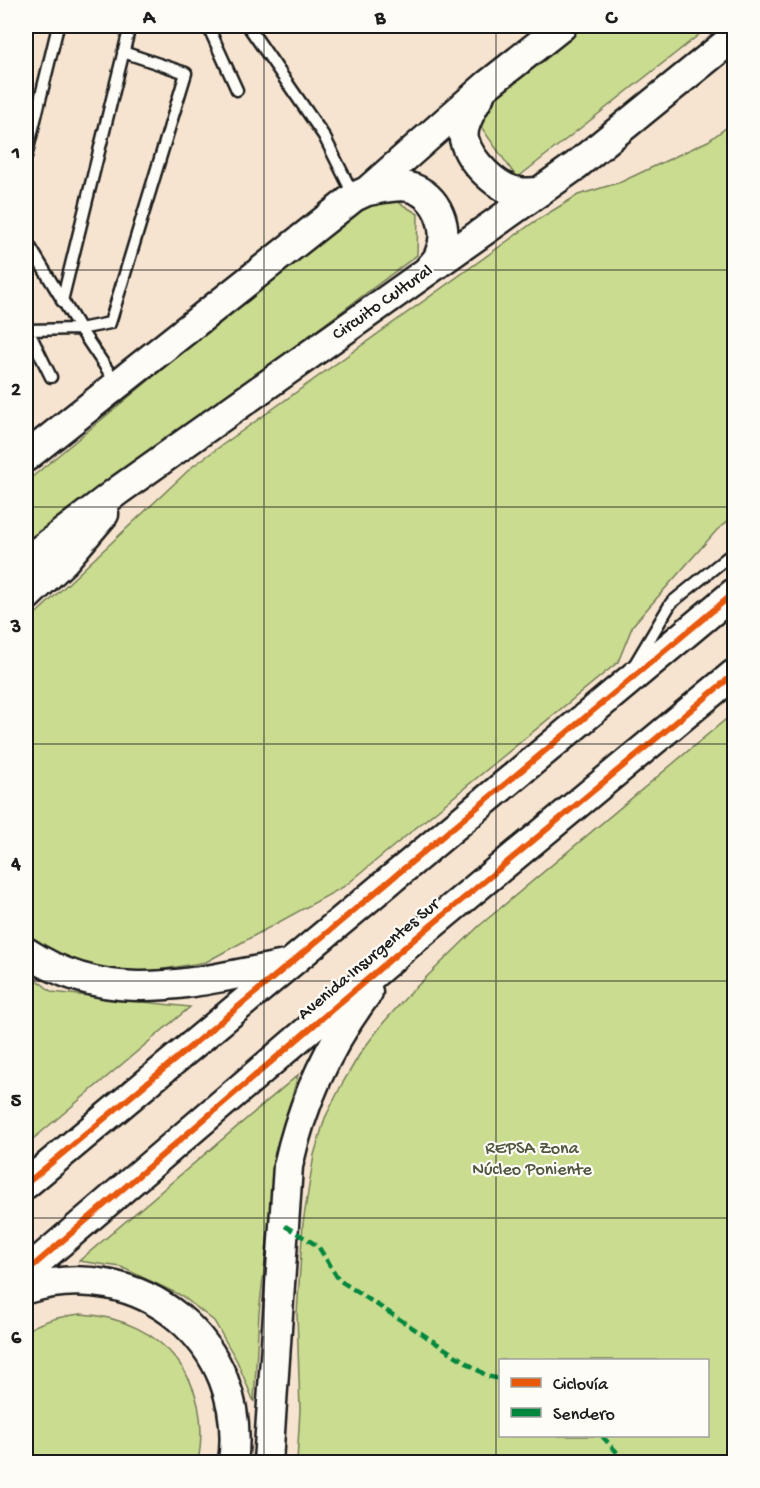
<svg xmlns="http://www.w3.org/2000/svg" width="760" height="1488" font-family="'Gochi Hand',sans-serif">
<rect width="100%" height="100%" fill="#faf1e5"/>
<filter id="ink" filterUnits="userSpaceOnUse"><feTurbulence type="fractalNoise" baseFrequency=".0167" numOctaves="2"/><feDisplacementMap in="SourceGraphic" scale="12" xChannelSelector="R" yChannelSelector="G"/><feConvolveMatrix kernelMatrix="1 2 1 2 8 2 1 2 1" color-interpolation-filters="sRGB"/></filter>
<g filter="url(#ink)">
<!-- built -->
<path fill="#f7e4d0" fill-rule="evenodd" d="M26 26H734V1462H26ZM500 1360H708V1436H500Z"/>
<!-- green -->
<path fill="#cadc90" stroke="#737c56" stroke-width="1.5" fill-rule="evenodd" d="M572 26H710L517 178 479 124 494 88Z
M734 122V516L717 530 633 625 618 662 345 886 206 962 141 973 76 967 26 933V623L193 466 534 222 578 195 621 182 708 141Z
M386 195 418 214 417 255 26 548V482L355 210Z
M734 714V1462H297L300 1410 297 1314 303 1223 314 1155 325 1118 342 1084 361 1052 384 1022 409 994 479 926 731 715ZM708 1360V1436H500V1360Z
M26 971 52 992 190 1007 26 1145Z
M298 1075 278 1148 259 1313 254 1402 237 1361 214 1321 182 1296 121 1267 79 1261Z
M81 1314C164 1319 214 1381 198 1462H26V1331C43 1320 62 1316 81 1314Z"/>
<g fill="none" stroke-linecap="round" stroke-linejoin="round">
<defs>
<path id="lane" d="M208 26 237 90
M248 26 324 136 354 196
M26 157 58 26
M26 240 80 329 117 384
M62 301 130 26
M26 326 51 377
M27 330 80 329 110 323 186 73 123 52
M636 662 671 603 734 552"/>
<path id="secondary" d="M480 95C474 107 461 125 464 139 469 161 498 190 520 192 526 193 533 192 539 192
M367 191C380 189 396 184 409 187 438 194 451 230 439 255 437 261 431 266 428 270
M26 457 354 197 367 191 486 86 562 26
M26 561 119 490 574 167 734 37
M26 597 65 560 104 514
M26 952C111 1008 192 982 285 965
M26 1184 734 593
M26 1272 405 947 734 674
M26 1289C140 1254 249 1342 233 1462
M268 1462 288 1166C302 1103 329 1044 368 992"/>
</defs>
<!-- lane casing -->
<use href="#lane" stroke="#1c1c1c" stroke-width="15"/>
<!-- secondary casing -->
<use href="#secondary" stroke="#1c1c1c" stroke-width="33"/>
<!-- lane -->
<use href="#lane" stroke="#fdfcf7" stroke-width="10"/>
<!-- secondary -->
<use href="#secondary" stroke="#fdfcf7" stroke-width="28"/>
<!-- quiet -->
<path stroke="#00873e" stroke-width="4.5" stroke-dasharray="9 4.5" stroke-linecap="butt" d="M285 1226 318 1246 339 1280 487 1376 500 1379
M602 1436 626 1462"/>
<defs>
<path id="cycleway" d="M26 1184 734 593
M26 1272 405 947 734 674"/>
</defs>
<!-- cycleway casing -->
<use href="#cycleway" stroke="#fdfcf7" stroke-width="10"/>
<!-- cycleway -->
<use href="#cycleway" stroke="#e8590c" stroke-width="6"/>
</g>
</g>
<!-- grid -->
<path fill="none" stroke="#1c1c1c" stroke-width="1.5" stroke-opacity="0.55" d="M264 26V1462M496 26V1462M26 270H734M26 507H734M26 744H734M26 981H734M26 1218H734"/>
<g text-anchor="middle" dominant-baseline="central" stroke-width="4.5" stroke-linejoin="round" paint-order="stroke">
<!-- street labels -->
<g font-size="18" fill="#1c1c1c" stroke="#fdfcf7">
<text transform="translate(383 303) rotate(-35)">Circuito Cultural</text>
<text transform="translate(369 960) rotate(-40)">Avenida Insurgentes Sur</text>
</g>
<!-- park labels -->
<g font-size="18" fill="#50563f" stroke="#fdfcf7">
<text x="532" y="1149">REPSA Zona<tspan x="532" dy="21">Núcleo Poniente</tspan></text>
</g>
</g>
<!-- margin -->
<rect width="760" height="1488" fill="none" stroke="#fdfcf7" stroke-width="66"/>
<!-- legend -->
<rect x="499" y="1359" width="210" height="78" fill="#fdfcf7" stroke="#a3a29f" stroke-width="1.5"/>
<rect x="511" y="1378" width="30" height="9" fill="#e8590c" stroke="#a3a29f" stroke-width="1.5"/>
<text x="553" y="1389" font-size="18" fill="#1c1c1c">Ciclovía</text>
<rect x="511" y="1408" width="30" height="9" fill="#00873e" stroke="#a3a29f" stroke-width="1.5"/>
<text x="553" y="1419" font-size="18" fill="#1c1c1c">Sendero</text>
<rect x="33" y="33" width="694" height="1422" fill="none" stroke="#1c1c1c" stroke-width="2"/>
<g font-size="20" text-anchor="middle" font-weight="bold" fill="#1c1c1c">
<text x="149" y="23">A</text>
<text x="380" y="23">B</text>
<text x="611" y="23">C</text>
<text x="16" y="158">1</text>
<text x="16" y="395">2</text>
<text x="16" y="632">3</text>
<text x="16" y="869">4</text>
<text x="16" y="1106">5</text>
<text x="16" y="1343">6</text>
</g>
</svg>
